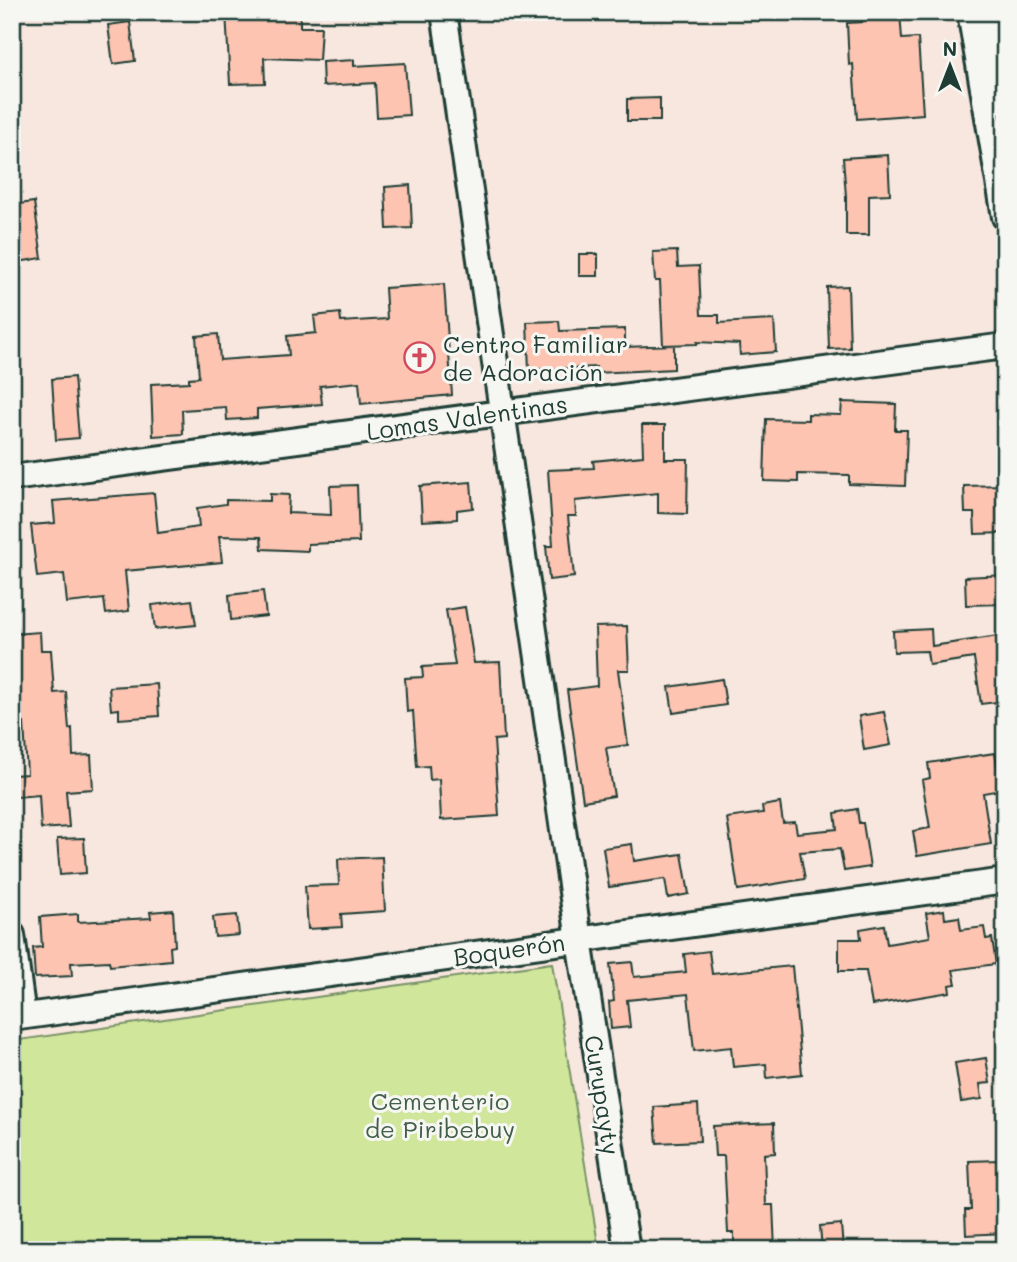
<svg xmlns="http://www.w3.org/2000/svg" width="1017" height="1262" font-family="Mali,sans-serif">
<rect width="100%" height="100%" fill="#f8e7df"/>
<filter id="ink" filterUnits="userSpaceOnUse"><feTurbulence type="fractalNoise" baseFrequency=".0143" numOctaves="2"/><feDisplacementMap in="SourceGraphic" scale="14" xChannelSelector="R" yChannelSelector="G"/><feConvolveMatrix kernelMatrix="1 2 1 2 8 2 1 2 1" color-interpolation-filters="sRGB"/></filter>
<g filter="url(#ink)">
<!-- green -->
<path fill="#d0e69b" stroke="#789268" stroke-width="2" d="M552 963 599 1250H12V1041Z"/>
<!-- building -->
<path fill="#fdc4b2" stroke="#1f3d34" stroke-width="2" d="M226 12H300V27H321L319 60 264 58 265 83 230 84Z
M861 12H900L902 39 918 38 923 114 857 119 853 64 849 65 847 23 862 22Z
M130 22 135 61 113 64 108 25Z
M354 60V66L405 63 409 115 377 117 375 83 323 86 322 62Z
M660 98V121H627V99Z
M888 155 890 194 869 195V235H846V196L843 158Z
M410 185 412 228 387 229 385 187Z
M34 202 42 258 12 263V205Z
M677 251 678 267 699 266 701 315H719V323L774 320 776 352 740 355 739 344 697 342V344L663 345 660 281H655L653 252Z
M579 254H598V276H579Z
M444 284 452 395 361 404 359 382 320 386 322 404 257 409V418L227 420 226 407 182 410 183 434 153 436 151 384 189 382V378L199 377 196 336 218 334 220 360 289 355 287 336 316 333 314 316 340 313 341 322 387 319 385 288Z
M848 286 850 348 829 349 827 287Z
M559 321 560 331 625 329V347L674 345V369L596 373V367L529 370 527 322Z
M74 377 79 438 56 440 52 379Z
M842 402 896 404 895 430H907L905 486 849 484V475L798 474V482L764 481 766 419 808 420V414L841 415Z
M642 425H665V459H688L687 514 658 513V493L575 501 576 516H568L574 577 549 580 546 546H553L548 470 594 468 593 461 643 456Z
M471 482 473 508 457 510V519L422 521 420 486Z
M357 485 359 542 308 544V551L262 549 261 537 219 536 222 562 125 571 129 611 106 614 104 599 67 603 64 574 37 577 31 525 55 523 53 501 154 493 158 533 199 527 197 508 226 504V500L270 501V494L289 495 288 513 331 515 330 486Z
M1005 485V533L975 534 974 513H965L964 486Z
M1005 575V604L966 605 965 577Z
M263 591 266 616 231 620 229 595Z
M192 600 196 625 155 629 152 605Z
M465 607 474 663 500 662 504 739 494 740 499 816 441 820 439 779 430 780 429 766 417 767 413 711 407 712 405 678 423 677 422 667 455 665 446 610Z
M627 626 629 670H618L628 745 606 748 614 796 583 801 567 690 597 686 595 627Z
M931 629 932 646 1005 635V701L981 704 974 658 929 665 927 651 894 652 893 631Z
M40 632 41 650H51L54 693 66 692 69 729 72 728 73 756 91 755 93 789 66 791 69 827 41 829 39 795 16 797 14 775 27 774 24 723 12 724V695H15L12 634Z
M722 679 726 705 673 713 669 687Z
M157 684 159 716 119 719V709L111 710 109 687Z
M884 712 891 745 864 750 859 716Z
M995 753 1001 790 983 793 991 844 917 856 913 831 930 828 922 780 930 778 928 763Z
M780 803 783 823 795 822 797 833 837 829 835 813 857 809 859 823H863L870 867 844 871 840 849 800 852 805 879 738 890 727 818 763 813 762 806Z
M84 838 86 873 60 875 57 839Z
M632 844 634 861 682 854 689 894 668 898 665 879 609 887 603 848Z
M382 857 385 911 341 914 342 927 308 929 305 886 339 885 338 859Z
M173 910 175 946 170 947 171 960 110 966 109 961 71 963 72 976 35 978 33 948 42 947 40 917 78 914V922L151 918 150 912Z
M944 910 945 919 959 917 961 930 984 927 986 939 992 938 996 964 953 970 956 984 949 985 950 992 872 1005 866 971H839V939H861L860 929 884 925 887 944 930 937 926 913Z
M237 915 239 935 215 937 213 917Z
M709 951 712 974 792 966 802 1074 767 1078 766 1064 733 1067 731 1047 694 1051 688 994 627 1000 630 1027 611 1029 609 1002 614 1001 610 964 632 962 634 977 686 972 684 954Z
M986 1058 990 1083 980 1084 982 1099 961 1102 955 1063Z
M698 1104 700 1141 657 1143 654 1107Z
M774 1123 775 1153 764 1154 766 1205H773L775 1250H734V1233H728L724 1156H715L713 1126Z
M999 1160 1002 1208H1005V1233L966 1235 965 1210H971L969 1161Z
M841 1224 843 1250H822L820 1226Z"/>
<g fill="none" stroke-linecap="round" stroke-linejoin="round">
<defs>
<path id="minor" d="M444 12 579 940 627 1250
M970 12 1005 217
M990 12 1005 102
M12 478 1005 346
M12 935 23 1016
M12 1018 1005 881"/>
</defs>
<!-- minor casing -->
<use href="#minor" stroke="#1f3d34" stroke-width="30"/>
<!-- path -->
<path stroke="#1f3d34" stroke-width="4.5" stroke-dasharray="7 5" stroke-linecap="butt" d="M12 1247 137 1245"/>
<!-- minor -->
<use href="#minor" stroke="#f6f6f2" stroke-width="24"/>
</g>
</g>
<!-- icons -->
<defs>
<symbol id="church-ring" viewBox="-11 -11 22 22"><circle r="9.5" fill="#f6f6f2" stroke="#d1495b" stroke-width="1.5"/><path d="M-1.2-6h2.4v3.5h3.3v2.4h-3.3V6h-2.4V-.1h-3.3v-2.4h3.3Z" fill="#d1495b"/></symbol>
</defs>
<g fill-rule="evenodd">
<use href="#church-ring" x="402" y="340" width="35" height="35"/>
</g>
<g text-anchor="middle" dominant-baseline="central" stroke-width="6" stroke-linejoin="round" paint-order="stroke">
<!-- poi labels -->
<g font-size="24" fill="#1f3d34" stroke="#f6f6f2" text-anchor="start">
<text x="443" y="343">Centro Familiar<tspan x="443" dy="28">de Adoración</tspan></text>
</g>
<!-- street labels -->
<g font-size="24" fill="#1f3d34" stroke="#f6f6f2">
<text transform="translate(467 417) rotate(-8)">Lomas Valentinas</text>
<text transform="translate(509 949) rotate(-8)">Boquerón</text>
<text transform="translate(603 1095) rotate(81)">Curupayty</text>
</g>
<!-- park labels -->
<g font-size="24" fill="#425f49" stroke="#f6f6f2">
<text x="440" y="1100">Cementerio<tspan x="440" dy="28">de Piribebuy</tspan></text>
</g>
</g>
<!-- margin -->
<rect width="1017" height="1262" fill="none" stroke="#f6f6f2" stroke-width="42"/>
<rect x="21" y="21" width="975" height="1220" fill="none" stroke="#1f3d34" stroke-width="2.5" filter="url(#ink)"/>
<!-- north arrow -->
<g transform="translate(950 66)" stroke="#f6f6f2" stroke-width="5" paint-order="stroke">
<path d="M0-5L12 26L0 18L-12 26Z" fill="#1f3d34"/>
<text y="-10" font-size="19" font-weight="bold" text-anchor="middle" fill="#1f3d34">N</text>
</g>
</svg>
